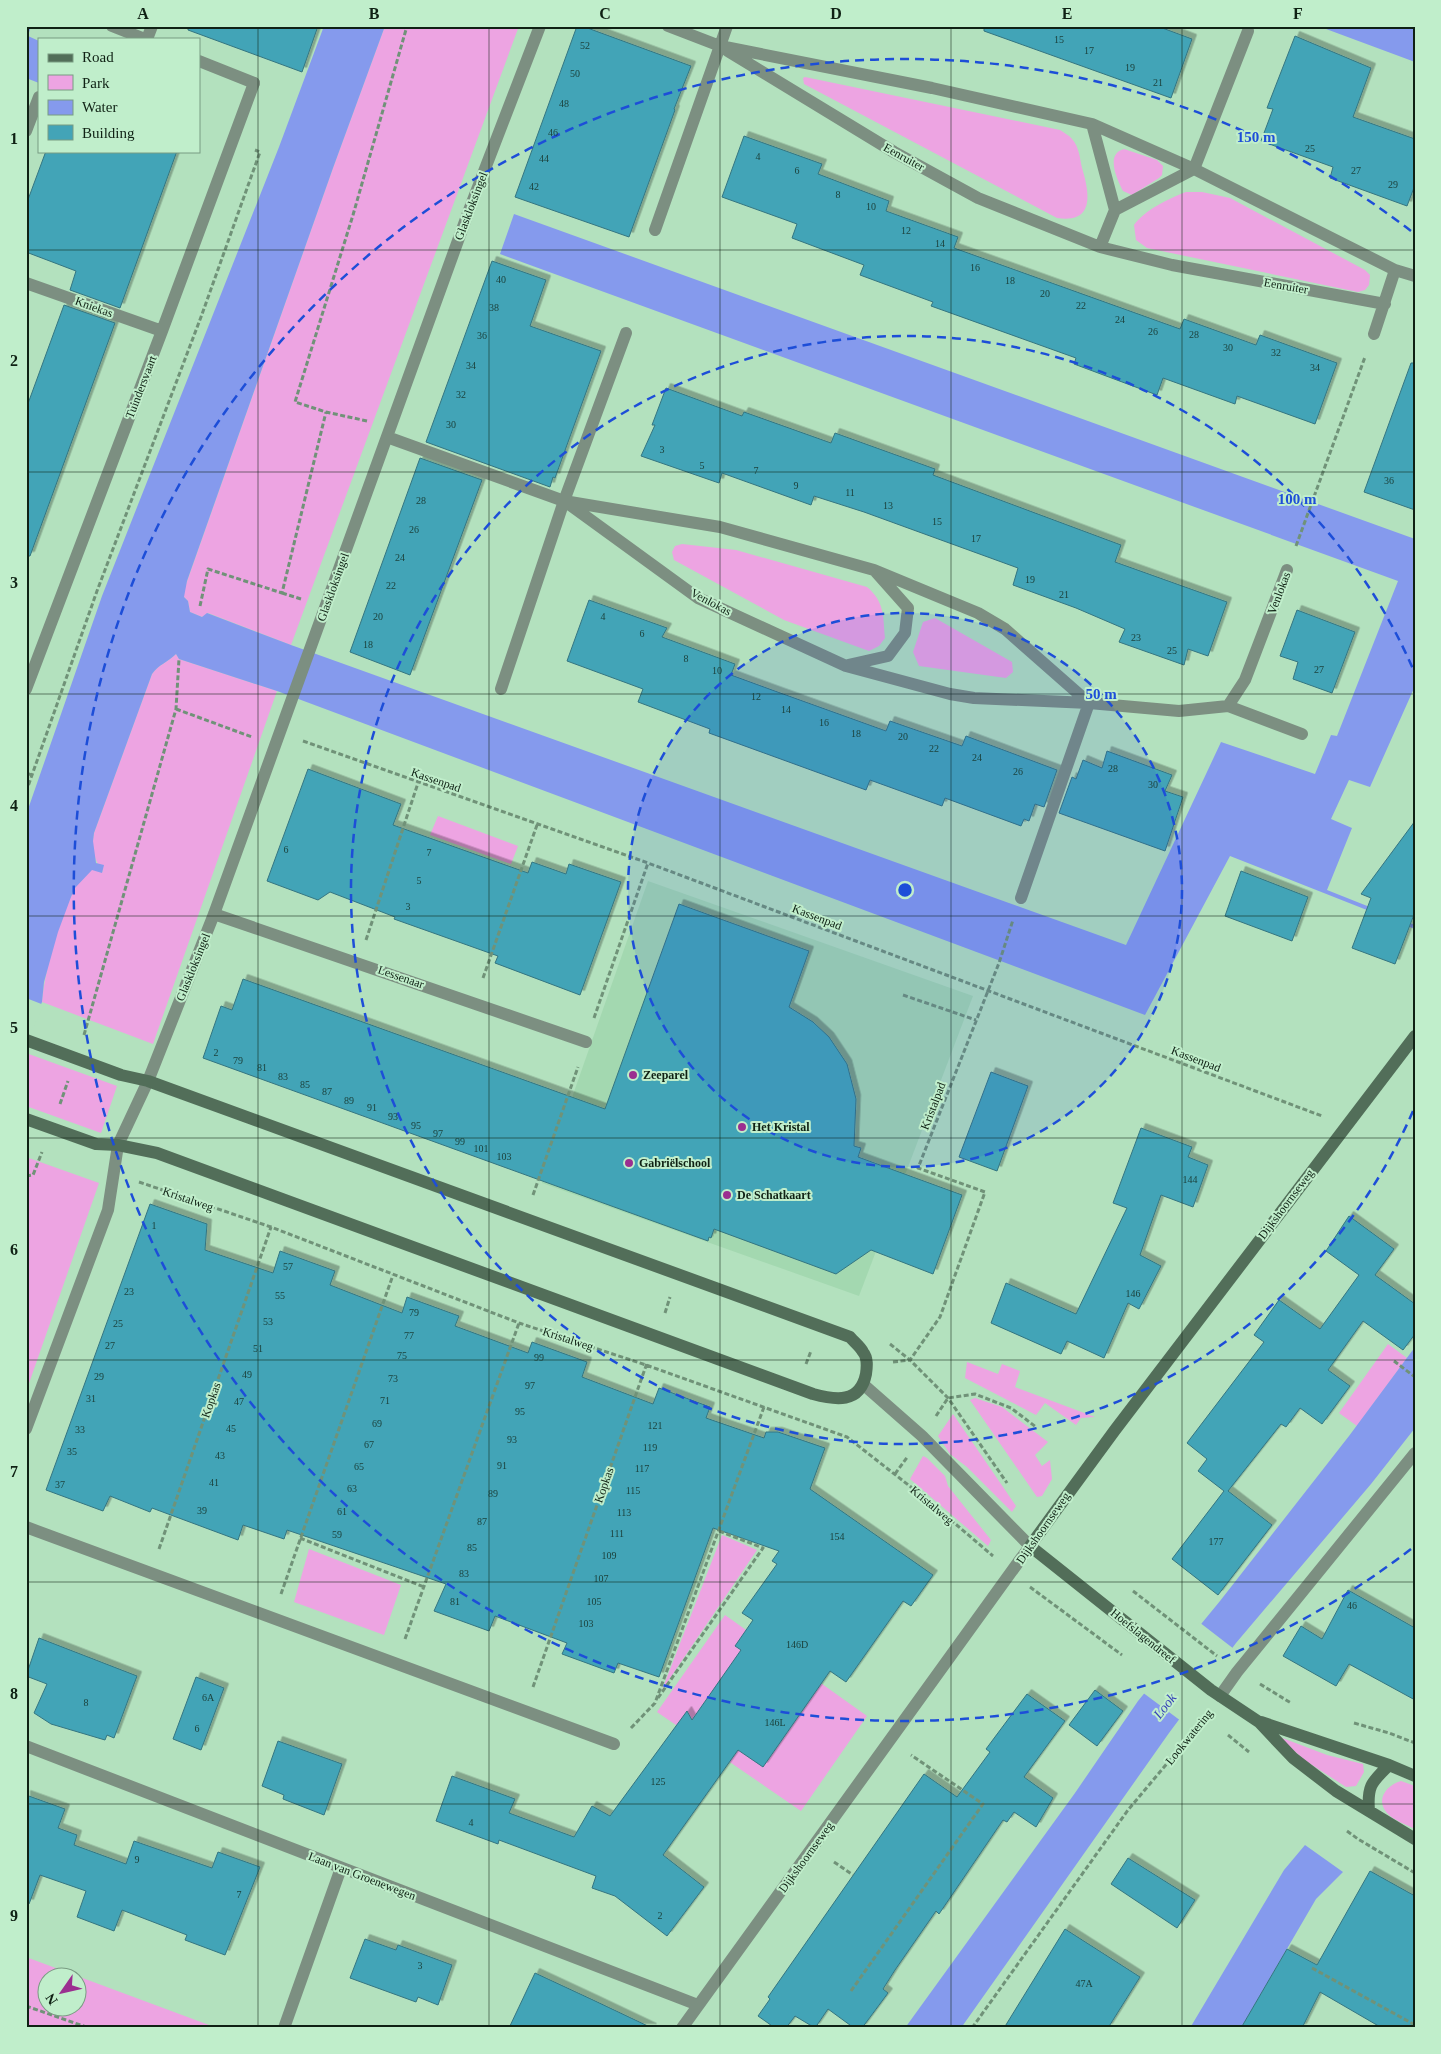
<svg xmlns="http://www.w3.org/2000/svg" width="1441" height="2054" font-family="Georgia,serif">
<defs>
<filter id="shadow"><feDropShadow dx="4.5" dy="-4.5" stdDeviation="0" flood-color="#0004"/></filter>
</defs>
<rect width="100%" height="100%" fill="#b3e1be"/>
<!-- built -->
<path fill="#a3d8b0" d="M648 881 973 996 859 1296 542 1183Z"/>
<!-- green -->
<path fill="#eda4e2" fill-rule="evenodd" d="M385 26H519L291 645 208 613 202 617 190 612 188 601 184 597V590L333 168Z
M805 77 1060 130C1064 133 1069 135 1072 139 1079 146 1080 159 1082 168 1089 191 1096 224 1057 218L804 84 803 78Z
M1124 149 1157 160 1163 166 1162 175 1159 178 1132 195 1123 191C1117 179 1105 154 1124 149Z
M1186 192H1202L1230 198 1365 270 1370 275 1369 285 1365 290 1358 292 1147 248 1136 240 1134 225C1145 210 1168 199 1186 192Z
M682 544 736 550 867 587C885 602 883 617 885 638L879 646 869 651 784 620 674 560 672 552 675 546Z
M935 618 1012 662 1013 672 1006 678 919 666 913 652 923 622Z
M176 654 179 659 277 691 153 1044 42 1002C45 970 59 919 74 890 78 882 86 876 92 869L103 872C94 860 91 848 94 833L152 674C158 665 168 662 176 654Z
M438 816 518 846 511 864 430 835Z
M26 1053 117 1086 101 1133 26 1106Z
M26 1157 99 1183 26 1392Z
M1388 1344 1407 1358 1357 1426 1339 1413Z
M967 1362 998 1374 1002 1364 1020 1371 1015 1387 1095 1417 1081 1418 1076 1425 1045 1403 1036 1415 965 1378Z
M975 1398 1002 1407 1048 1442 1035 1455 1042 1466 1050 1460 1052 1479 1042 1496 1037 1497 970 1400Z
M953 1414 1016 1506 1012 1512 967 1467 950 1454 938 1436Z
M923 1456 927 1458 945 1476 948 1486 991 1540 988 1546 910 1479Z
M722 1535 757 1550 662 1690Z
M309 1549 401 1585 384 1635 294 1602Z
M725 1615 867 1716 801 1811 657 1712Z
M1277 1736 1327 1755 1363 1764 1364 1772 1356 1786 1346 1787 1306 1761Z
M1401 1781 1415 1786V1829C1407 1825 1393 1820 1387 1813 1375 1799 1387 1785 1401 1781Z
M26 1957 217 2028H26ZM48 1976H78V2006H48Z"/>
<!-- water -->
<path fill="#859aed" d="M26 26H31L28 36 39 41V83L26 78Z
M324 26H385L333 168 187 581 184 597 188 601 190 612 202 617 207 613 291 645 1126 945 1221 742 1315 774 1331 735 1337 736 1398 581 500 254 514 214 1415 539V686L1370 787 1349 780 1331 819 1352 828 1327 890 1415 925V929L1230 856 1145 1015 277 691 179 659 176 654C168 662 158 665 152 674L94 833 93 841 96 863 104 865 102 873 92 870 74 889 58 932 44 982 42 1002 26 1039V815L102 596 279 147Z
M1318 26H1415V62Z
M1415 1347V1428L1371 1484 1236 1643 1169 1733 961 2028H905L1075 1793 1138 1701 1220 1601 1349 1436Z
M1305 1845 1343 1872 1316 1899 1241 2028H1190L1284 1870Z"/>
<!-- pier -->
<path fill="#b3e1be" d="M26 998 44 1005 26 1042Z
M1199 1622 1234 1649 1181 1721 1142 1692Z"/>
<!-- building -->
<path fill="#43a4b7" stroke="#347581" filter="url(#shadow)" d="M188 26H318L302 72 188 30Z
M577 26H582L691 66 674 109 675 110 629 237 515 197Z
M984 26H1157L1192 39 1171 98 984 31Z
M1295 36 1371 68 1353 117 1415 139V185L1407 206 1330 178 1333 167 1261 141 1273 109 1267 108Z
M744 136 822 164 818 174 889 201 886 211 958 237 954 248 1180 329 1184 319 1256 345 1260 335 1337 363 1315 424 1237 396 1235 404 1163 378 1157 395 1074 364 1076 358 931 306 933 302 860 275 864 265 792 238 797 224 722 197Z
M46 151H177L120 308 70 290 76 271 26 252V205Z
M492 261 546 280 530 326 601 351 555 478 553 477 550 487 426 442Z
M64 305 115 323 30 556H26V409Z
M1411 363H1415V510L1364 492Z
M666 388 742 416 744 412 831 443 835 433 935 469 933 475 1121 545 1115 562 1227 602 1208 656 1188 649 1184 665 1119 642 1125 629 1076 608 1013 585 1018 568 864 512 814 496 811 505 722 473 719 483 641 456 655 425H652Z
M420 458 482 480 410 675 350 652Z
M589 600 667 628 662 637 735 664 731 675 772 690 886 731 890 721 962 746 966 736 1057 770 1044 807 1035 804 1029 821 1024 819 1021 826 945 798 942 806 870 780 866 790 709 733 710 729 638 702 643 689 567 661Z
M1297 610 1355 632 1332 693 1293 679 1298 662 1280 656Z
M1107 751 1172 775 1165 791 1183 797 1165 851 1059 813 1072 777 1076 779 1083 760 1102 768Z
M308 769 401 804 393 825 528 873 532 862 566 874 569 864 621 882 580 995 495 963 498 956 394 919 395 917 330 892 318 900 267 881Z
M1415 821V912L1395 964 1352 948 1371 898 1361 894Z
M1241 871 1308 897 1292 941 1225 916Z
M679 904 809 951 789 1007 813 1022 829 1037 847 1064 856 1099 854 1146 861 1148 858 1157 962 1195 933 1274 871 1250 836 1274 714 1229 711 1238 709 1237 708 1241 203 1058 221 1006 232 1010 243 979 605 1109Z
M991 1072 1028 1086 997 1171 959 1157Z
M1141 1128 1192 1147 1188 1157 1208 1165 1193 1207 1161 1195 1140 1255 1161 1266 1139 1309 1128 1303 1104 1358 1067 1341 1061 1354 991 1323 1006 1283 1076 1314 1127 1208 1113 1203Z
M150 1204 207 1224 205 1250 273 1273 280 1251 335 1271 330 1285 402 1313 407 1297 459 1316 455 1326 528 1353 532 1342 587 1362 582 1377 653 1404 659 1388 710 1407 706 1418 764 1438 766 1432H778L825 1448 810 1489 933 1575 911 1606 903 1601 846 1682 830 1671 763 1767 738 1750 663 1855 704 1887 667 1936 615 1896 592 1888 596 1876 499 1840 498 1844 436 1821 452 1776 515 1799 509 1813 574 1837 592 1806 610 1816 687 1711 692 1720 741 1650 735 1646 753 1620 742 1613 777 1564 772 1561 779 1551 713 1528 659 1677 618 1663 614 1673 562 1654 567 1643 495 1616 489 1631 434 1611 446 1584 287 1530 284 1539 243 1525 238 1540 152 1508 150 1512 110 1496 103 1511 46 1490Z
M1349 1216 1394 1249 1375 1275 1415 1304V1334L1403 1350 1363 1321 1328 1370 1350 1386 1322 1424 1300 1408 1286 1427 1281 1424 1228 1491 1272 1525 1218 1595 1172 1559 1224 1491 1198 1471 1207 1459 1187 1443 1264 1342 1254 1335 1279 1300 1320 1329 1359 1275 1326 1251Z
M1348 1590 1415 1628V1700L1349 1664 1336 1686 1283 1656 1301 1626 1322 1639Z
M39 1638 137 1676 114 1738 107 1735 105 1740 51 1724 34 1713 47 1684 26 1676Z
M196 1677 224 1688 201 1750 173 1739Z
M1095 1690 1123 1711 1097 1746 1069 1725Z
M1027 1694 1065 1721 1024 1777 1053 1798 1036 1827 1014 1812 1007 1822 1003 1820 939 1914 936 1911 895 1970 883 1989 888 1993 862 2028H854L828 2009 815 2028 795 2016 786 2028H775L758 2016 770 1999 768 1997 924 1774 957 1797 990 1752 986 1749Z
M278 1741 342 1764 324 1815 283 1799 284 1795 262 1786Z
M26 1795 65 1809 58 1828 77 1835 74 1845 126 1864 134 1841 212 1868 218 1852 260 1867 225 1955 185 1940 187 1935 122 1910 114 1931 77 1917 86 1891 40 1875 29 1904 26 1903Z
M1128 1858 1195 1900 1177 1928 1111 1884Z
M1370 1871 1415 1896V2028H1382L1320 1992 1302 2028H1241L1287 1949 1317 1965Z
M1065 1929 1140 1977 1108 2028H1004Z
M365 1939 396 1950 398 1945 452 1965 438 2005 418 1997 416 2002 350 1978Z
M535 1973 593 2000 652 2028H509Z"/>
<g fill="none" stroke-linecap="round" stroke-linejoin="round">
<!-- path -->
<path stroke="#709278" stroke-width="3" stroke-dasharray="5 2.5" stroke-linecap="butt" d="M367 421 326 412 295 402 353 215 407 26
M1296 546 1365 357
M282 593 301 599
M200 606 208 569 282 593 326 412
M176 709 252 737
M303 741 648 863 1322 1116
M26 773 32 775
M26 792 97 591 201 317 260 152 255 150
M366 940 418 783
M483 978 537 825
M903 995 976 1020
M594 1018 648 863
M84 1035 176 709 179 659
M60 1104 68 1081
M26 1176 33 1175 42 1152
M139 1182 271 1227 519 1323 646 1365 847 1437 925 1498 993 1556
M533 1195 578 1067
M665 1313 670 1297
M890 1344 910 1360 948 1398 1007 1483
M1394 1361 1415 1377
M893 1362 910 1360 940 1317 985 1192 918 1168 999 963 1013 920
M806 1364 811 1351
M936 1416 948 1398 975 1394 1011 1408 1036 1427
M895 1474 908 1456
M300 1538 424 1587
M159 1549 271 1227
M1030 1587 1122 1655
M1133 1591 1217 1656
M281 1594 393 1275
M405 1639 519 1323
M1260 1684 1291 1703
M533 1687 647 1363
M658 1698 763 1548 719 1531
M1354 1723 1389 1733 1415 1743
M631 1728 655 1703 764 1407
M1228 1735 1249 1752
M1347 1831 1358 1839 1415 1873
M834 1862 853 1875
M1312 1968 1415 2025
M851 1991 983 1804 911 1755
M26 2006 89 2028
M972 2028 1128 1810 1206 1717"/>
<!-- lane -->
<path stroke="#7c8f81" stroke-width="12" d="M112 26 145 39
M147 39 152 26
M199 61 254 83
M26 131 39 97
M864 1385 922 1436 1030 1546
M284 2028 341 1868"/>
<!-- street -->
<path stroke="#7c8f81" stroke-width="12" d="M668 26 720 46 932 88 1092 124 1194 169 1395 270 1415 276
M728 51 894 152 978 198 1100 247 1172 265 1385 304
M1092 124 1115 210
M655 230 727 26
M1100 247 1115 210 1194 169 1248 31
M26 283 162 331
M1374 334 1395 270
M387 437 564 501 720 527 874 570 978 613 1005 629 1089 703 1021 898
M566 502 698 598 846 666 950 694 974 698 1089 703 1179 711 1228 706 1245 680 1287 570
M848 665 888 656 905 633 908 608 876 572
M26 689 162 331 254 83
M501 689 564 501 626 333
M1228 706 1302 734
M214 914 586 1042
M26 1429 108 1210 118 1145 148 1081 214 914 468 213 540 26
M26 1527 614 1744
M1220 1696 1237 1672 1415 1453
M26 1746 698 2005
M682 2028 1030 1546"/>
<!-- secondary -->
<path stroke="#526e59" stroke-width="12" d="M1415 1036 1115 1430 1030 1546 1211 1690 1259 1722 1293 1758 1336 1791 1415 1839
M26 1040 121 1075 148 1081 850 1337C854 1342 860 1346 863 1352 868 1358 867 1367 866 1374 860 1404 835 1400 813 1394L157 1153 118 1145 96 1144 26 1119
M1261 1722 1389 1765 1415 1776
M1369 1811C1367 1785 1372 1782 1389 1765"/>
</g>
<!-- grid -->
<path fill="none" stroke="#0f2114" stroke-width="1" stroke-opacity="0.55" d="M258 26V2028M489 26V2028M720 26V2028M951 26V2028M1182 26V2028M26 250H1415M26 472H1415M26 694H1415M26 916H1415M26 1138H1415M26 1360H1415M26 1582H1415M26 1804H1415"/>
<!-- distance rings -->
<circle cx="905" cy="890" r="277" fill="#1d4ed8" fill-opacity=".12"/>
<g fill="none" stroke="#1d4ed8" stroke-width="2.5" stroke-dasharray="9 6">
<circle cx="905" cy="890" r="277"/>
<path d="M1413 1111A554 554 0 1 1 1413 669"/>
<path d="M1411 1549A831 831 0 1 1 1411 231"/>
</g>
<!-- markers -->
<g fill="#9b2f90" stroke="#c0eecb" stroke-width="2">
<circle cx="633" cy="1075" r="5"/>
<circle cx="742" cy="1127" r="5"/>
<circle cx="629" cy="1163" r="5"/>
<circle cx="727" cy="1195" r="5"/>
</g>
<g text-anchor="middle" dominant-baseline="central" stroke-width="4" stroke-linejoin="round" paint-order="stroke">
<!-- number labels -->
<g font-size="10" fill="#1c423d">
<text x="1059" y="39">15</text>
<text x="585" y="45">52</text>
<text x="1089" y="50">17</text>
<text x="1130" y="67">19</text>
<text x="575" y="73">50</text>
<text x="1158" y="82">21</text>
<text x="564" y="103">48</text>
<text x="553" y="132">46</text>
<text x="1310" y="148">25</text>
<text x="758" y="156">4</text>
<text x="544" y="158">44</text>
<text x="797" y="170">6</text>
<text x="1356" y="170">27</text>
<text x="1393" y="184">29</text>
<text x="534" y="186">42</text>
<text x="838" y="194">8</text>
<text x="871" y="206">10</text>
<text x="906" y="230">12</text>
<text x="940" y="243">14</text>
<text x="975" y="267">16</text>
<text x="501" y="279">40</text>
<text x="1010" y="280">18</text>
<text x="1045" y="293">20</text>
<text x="1081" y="305">22</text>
<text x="494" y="307">38</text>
<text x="1120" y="319">24</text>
<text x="1153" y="331">26</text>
<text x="1194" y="334">28</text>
<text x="482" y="335">36</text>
<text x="1228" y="347">30</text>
<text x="1276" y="352">32</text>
<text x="471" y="365">34</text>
<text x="1315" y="367">34</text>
<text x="461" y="394">32</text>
<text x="451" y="424">30</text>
<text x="662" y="449">3</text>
<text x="702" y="465">5</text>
<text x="756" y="470">7</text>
<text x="1389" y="480">36</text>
<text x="796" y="485">9</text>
<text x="850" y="492">11</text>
<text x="421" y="500">28</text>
<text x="888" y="505">13</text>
<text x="937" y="521">15</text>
<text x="414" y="529">26</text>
<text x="976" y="538">17</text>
<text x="400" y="557">24</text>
<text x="1030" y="579">19</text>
<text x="391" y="585">22</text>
<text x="1064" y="594">21</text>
<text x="378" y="616">20</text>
<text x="603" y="616">4</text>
<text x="642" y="633">6</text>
<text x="1136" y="637">23</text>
<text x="368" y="644">18</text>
<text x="1172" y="650">25</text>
<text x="686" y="658">8</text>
<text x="1319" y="669">27</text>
<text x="717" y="670">10</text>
<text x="756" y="696">12</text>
<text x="786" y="709">14</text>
<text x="824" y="722">16</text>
<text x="856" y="733">18</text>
<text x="903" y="736">20</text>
<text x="934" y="748">22</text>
<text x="977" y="757">24</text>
<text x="1113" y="768">28</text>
<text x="1018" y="771">26</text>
<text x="1153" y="784">30</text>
<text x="286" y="849">6</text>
<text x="429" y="852">7</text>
<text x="419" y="880">5</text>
<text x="408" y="906">3</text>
<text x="216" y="1052">2</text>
<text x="238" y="1060">79</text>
<text x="262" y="1067">81</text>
<text x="283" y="1076">83</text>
<text x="305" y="1084">85</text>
<text x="327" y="1091">87</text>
<text x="349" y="1100">89</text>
<text x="372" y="1107">91</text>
<text x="393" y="1116">93</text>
<text x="416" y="1125">95</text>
<text x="438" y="1133">97</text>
<text x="460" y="1141">99</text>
<text x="481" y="1148">101</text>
<text x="504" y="1156">103</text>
<text x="1190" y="1179">144</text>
<text x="154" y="1225">1</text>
<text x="288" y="1266">57</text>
<text x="129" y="1291">23</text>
<text x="1133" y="1293">146</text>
<text x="280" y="1295">55</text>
<text x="414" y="1312">79</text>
<text x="268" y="1321">53</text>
<text x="118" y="1323">25</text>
<text x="409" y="1335">77</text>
<text x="110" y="1345">27</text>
<text x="258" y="1348">51</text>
<text x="402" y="1355">75</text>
<text x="539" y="1357">99</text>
<text x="247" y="1374">49</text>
<text x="99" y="1376">29</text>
<text x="393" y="1378">73</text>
<text x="530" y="1385">97</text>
<text x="91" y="1398">31</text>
<text x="385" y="1400">71</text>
<text x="239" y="1401">47</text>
<text x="520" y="1411">95</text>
<text x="377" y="1423">69</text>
<text x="655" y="1425">121</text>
<text x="231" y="1428">45</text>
<text x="80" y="1429">33</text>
<text x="512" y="1439">93</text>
<text x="369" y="1444">67</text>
<text x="650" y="1447">119</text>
<text x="72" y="1451">35</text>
<text x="220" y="1455">43</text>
<text x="502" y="1465">91</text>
<text x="359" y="1466">65</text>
<text x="642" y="1468">117</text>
<text x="214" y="1482">41</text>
<text x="60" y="1484">37</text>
<text x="352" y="1488">63</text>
<text x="633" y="1490">115</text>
<text x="493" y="1493">89</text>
<text x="202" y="1510">39</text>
<text x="342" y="1511">61</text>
<text x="624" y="1512">113</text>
<text x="482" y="1521">87</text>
<text x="617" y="1533">111</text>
<text x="337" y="1534">59</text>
<text x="837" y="1536">154</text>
<text x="1216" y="1541">177</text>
<text x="472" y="1547">85</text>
<text x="609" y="1555">109</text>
<text x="464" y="1573">83</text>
<text x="601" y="1578">107</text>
<text x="455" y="1601">81</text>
<text x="594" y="1601">105</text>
<text x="1352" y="1605">46</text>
<text x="586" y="1623">103</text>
<text x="797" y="1644">146D</text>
<text x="208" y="1697">6A</text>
<text x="86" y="1702">8</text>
<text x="775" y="1722">146L</text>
<text x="197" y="1728">6</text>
<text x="658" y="1781">125</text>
<text x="471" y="1822">4</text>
<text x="137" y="1859">9</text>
<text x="239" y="1894">7</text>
<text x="660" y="1915">2</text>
<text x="420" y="1965">3</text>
<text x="1084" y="1983">47A</text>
</g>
<!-- street labels -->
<g font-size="12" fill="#0f2114" stroke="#c0eecb">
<text transform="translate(904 157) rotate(29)">Eenruiter</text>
<text transform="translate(471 206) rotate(-69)">Glaskloksingel</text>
<text transform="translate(1286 286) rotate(10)">Eenruiter</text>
<text transform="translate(94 307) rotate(20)">Kniekas</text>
<text transform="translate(141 387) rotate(-69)">Tuindersvaart</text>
<text transform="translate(333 587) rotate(-70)">Glaskloksingel</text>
<text transform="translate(1279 593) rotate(-69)">Venlokas</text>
<text transform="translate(711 602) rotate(28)">Venlokas</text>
<text transform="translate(436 780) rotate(19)">Kassenpad</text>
<text transform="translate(817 917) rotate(21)">Kassenpad</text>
<text transform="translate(193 967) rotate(-68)">Glaskloksingel</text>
<text transform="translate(401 977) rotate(19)">Lessenaar</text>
<text transform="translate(1196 1059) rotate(21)">Kassenpad</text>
<text transform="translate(933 1106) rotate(-69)">Kristalpad</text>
<text transform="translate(188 1199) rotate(19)">Kristalweg</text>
<text transform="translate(1286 1204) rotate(-53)">Dijkshoornseweg</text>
<text transform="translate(568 1339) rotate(18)">Kristalweg</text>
<text transform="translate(211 1400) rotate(-71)">Kopkas</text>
<text transform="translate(604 1485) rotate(-71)">Kopkas</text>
<text transform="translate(932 1505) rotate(40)">Kristalweg</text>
<text transform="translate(1043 1528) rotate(-55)">Dijkshoornseweg</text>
<text transform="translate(1143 1636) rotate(39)">Hoefslagendreef</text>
<text transform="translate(1189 1737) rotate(-51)">Lookwatering</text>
<text transform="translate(806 1857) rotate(-54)">Dijkshoornseweg</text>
<text transform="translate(362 1876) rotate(21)">Laan van Groenewegen</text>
</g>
<!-- poi labels -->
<g font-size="12" font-weight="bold" fill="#0f2114" stroke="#c0eecb" text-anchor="start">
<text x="643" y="1075">Zeeparel</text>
<text x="752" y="1127">Het Kristal</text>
<text x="639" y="1163">Gabriëlschool</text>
<text x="737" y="1195">De Schatkaart</text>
</g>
<!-- water labels -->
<g font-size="14" font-style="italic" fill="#3540b7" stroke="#c0eecb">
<text transform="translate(1165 1706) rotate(-52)">Look</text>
</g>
</g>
<circle cx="905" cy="890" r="8" fill="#1d4ed8" stroke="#c0eecb" stroke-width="2.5"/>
<g font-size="15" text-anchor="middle" font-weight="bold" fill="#1d4ed8" stroke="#c0eecb" stroke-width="4" stroke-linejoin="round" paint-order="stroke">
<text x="1256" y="142">150 m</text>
<text x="1297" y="504">100 m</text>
<text x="1101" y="699">50 m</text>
</g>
<!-- border -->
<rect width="1441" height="2054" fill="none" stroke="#c0eecb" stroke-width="55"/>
<!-- legend -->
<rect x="38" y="38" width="162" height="115" fill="#c0eecb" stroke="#799c82"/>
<rect x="48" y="54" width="25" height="8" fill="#526e59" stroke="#799c82"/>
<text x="82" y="62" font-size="15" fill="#0f2114">Road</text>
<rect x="48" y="75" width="25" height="15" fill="#eda4e2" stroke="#799c82"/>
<text x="82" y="88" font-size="15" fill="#0f2114">Park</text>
<rect x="48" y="100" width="25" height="15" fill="#859aed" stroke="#799c82"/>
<text x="82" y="112" font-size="15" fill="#0f2114">Water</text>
<rect x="48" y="125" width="25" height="15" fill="#43a4b7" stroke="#799c82"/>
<text x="82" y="138" font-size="15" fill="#0f2114">Building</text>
<!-- north arrow -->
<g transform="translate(62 1992) rotate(236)"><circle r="24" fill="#c0eecb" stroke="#799c82"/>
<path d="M0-4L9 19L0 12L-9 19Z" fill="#9b2f90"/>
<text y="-8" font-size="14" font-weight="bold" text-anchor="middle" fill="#0f2114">N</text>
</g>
<rect x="28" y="28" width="1386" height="1998" fill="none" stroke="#0f2114" stroke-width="2"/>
<g font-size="16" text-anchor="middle" font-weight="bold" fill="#0f2114">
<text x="143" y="19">A</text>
<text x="374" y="19">B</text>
<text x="605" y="19">C</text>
<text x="836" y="19">D</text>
<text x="1067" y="19">E</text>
<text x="1298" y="19">F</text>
<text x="14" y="144">1</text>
<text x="14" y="366">2</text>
<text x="14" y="588">3</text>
<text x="14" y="811">4</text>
<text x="14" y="1033">5</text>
<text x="14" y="1255">6</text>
<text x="14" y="1477">7</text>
<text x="14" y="1699">8</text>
<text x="14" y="1921">9</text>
</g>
</svg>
